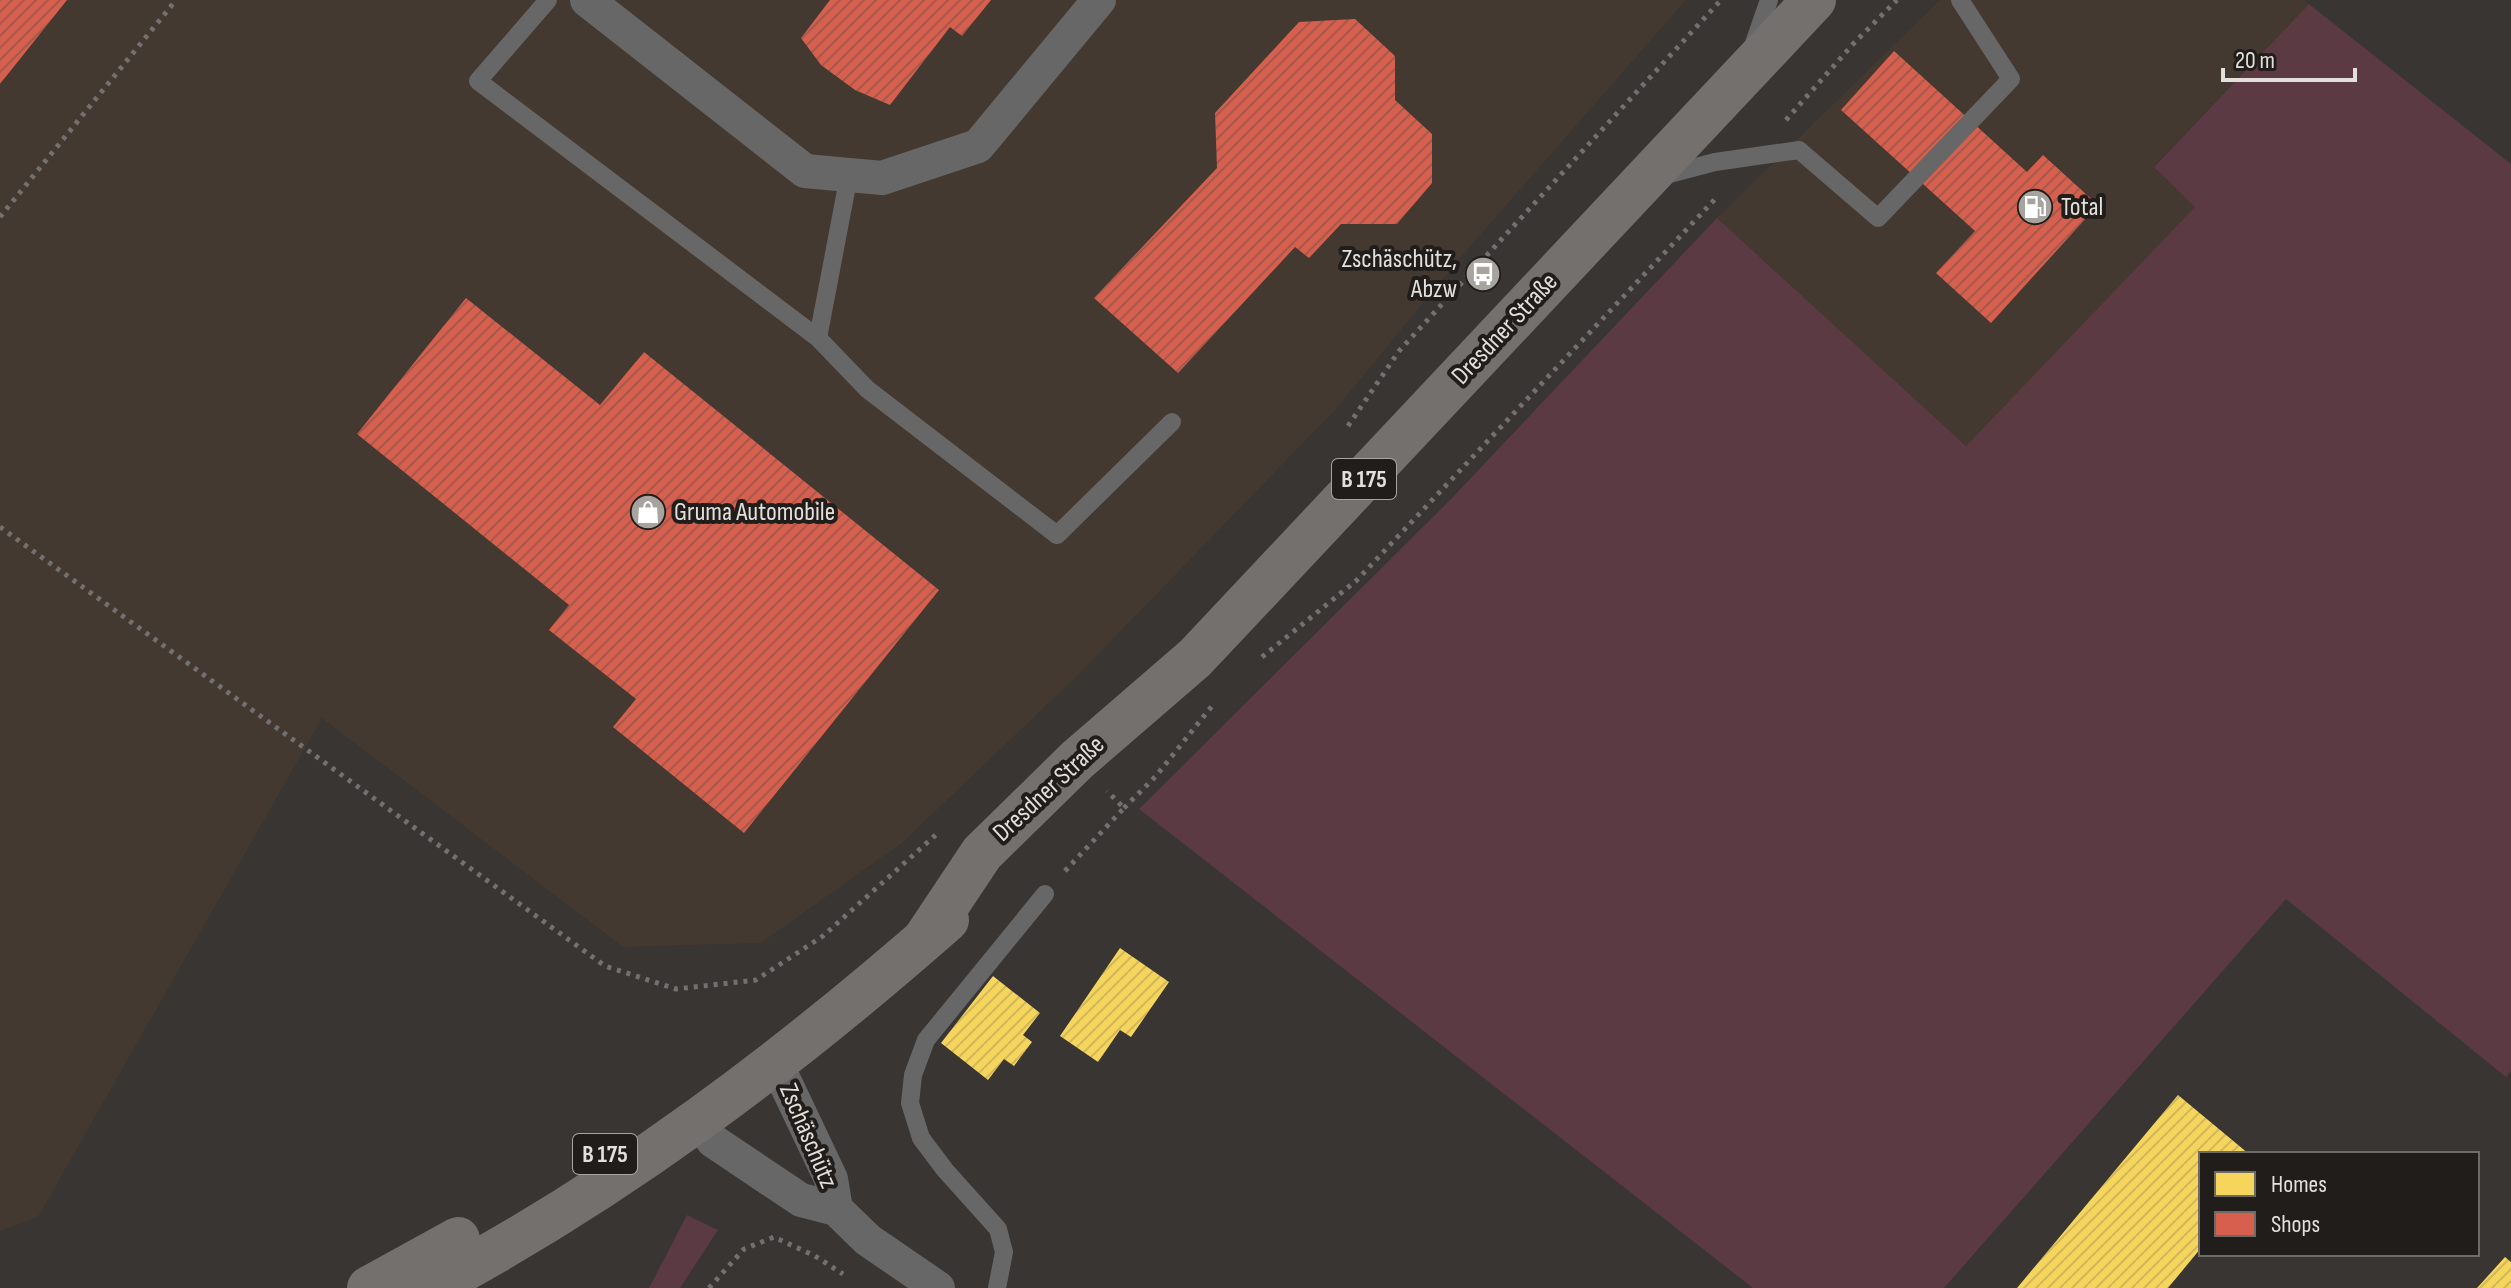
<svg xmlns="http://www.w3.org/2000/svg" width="2511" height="1288" font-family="'Sofia Sans Condensed',sans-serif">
<defs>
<pattern id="homes-hatch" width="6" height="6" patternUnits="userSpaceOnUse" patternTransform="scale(2)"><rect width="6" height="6" fill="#f6d55c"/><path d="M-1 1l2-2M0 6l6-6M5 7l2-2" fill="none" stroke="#d2b857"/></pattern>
<pattern id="shops-hatch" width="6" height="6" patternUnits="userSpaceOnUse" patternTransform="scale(2)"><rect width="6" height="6" fill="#d6604d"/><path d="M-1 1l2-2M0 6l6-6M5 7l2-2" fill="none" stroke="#aa574a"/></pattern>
</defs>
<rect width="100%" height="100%" fill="#383532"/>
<!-- built -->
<path fill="#443930" d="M0 0H1686L1459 259 1335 410 1078 675 903 842 761 943 623 947 322 718 38 1217 0 1231Z
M1940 0H2304L2309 4 2154 166 2196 207 1966 446 1717 218Z"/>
<!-- green -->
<path fill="#5b3a43" d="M2309 4 2511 164V1071L2506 1077 2286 899 1944 1288H1753L1139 809 1450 500 1717 218 1966 446 2195 207 2154 167Z
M687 1215 718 1230 680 1288H649Z"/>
<!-- homes -->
<path fill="url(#homes-hatch)" d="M1120 948 1169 982 1131 1037 1120 1030 1098 1062 1060 1036Z
M993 976 1040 1013 1023 1035 1032 1042 1014 1066 1004 1059 988 1080 941 1043Z
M2178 1095 2249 1154H2201V1248L2168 1288H2017Z
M2505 1257 2511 1262V1288H2477Z"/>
<!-- shops -->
<path fill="url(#shops-hatch)" d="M0 0H67L0 84Z
M830 0H991L962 36 950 27 890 105 855 90 821 65 801 38Z
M1355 19 1395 56V100L1432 134V183L1397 224H1341L1309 258 1295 247 1178 373 1094 298 1217 168 1215 113 1299 22Z
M1894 51 2027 172 2043 155 2098 205 1991 323 1936 273 1975 231 1841 110Z
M466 298 600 405 644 352 939 590 744 833 613 727 636 699 549 630 569 605 357 434Z"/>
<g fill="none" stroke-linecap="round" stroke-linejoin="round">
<!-- path -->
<path stroke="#73706f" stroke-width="5" stroke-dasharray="4 6" stroke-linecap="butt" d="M1786 120 1854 43 1897 0
M0 217 176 0
M1348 426 1399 351 1721 0
M0 527 605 966 676 989 756 980 823 936 939 832
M1262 657 1357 580 1718 196
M1124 808 1156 776 1212 706
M1065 871 1124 808 1107 791
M709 1288 744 1249 774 1237 815 1256 843 1274"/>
<!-- service -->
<path stroke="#686767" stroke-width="18" d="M548 0 478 81 818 338 849 175
M1753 46 1769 0
M1662 176 1715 162 1799 150 1878 218 2011 79 1960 0
M818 338 867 389 1057 535 1172 422
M997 1288 1004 1252 998 1229 945 1170 921 1138 910 1103 913 1075 926 1040 1045 894"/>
<!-- minor -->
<path stroke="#686767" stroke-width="34" d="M587 0 805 171 882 178 978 146 1099 0
M776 1063 831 1179 836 1209
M699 1121 713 1141 801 1200 836 1209 868 1240 938 1288"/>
<!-- primary -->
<path stroke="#73706e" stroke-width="44" d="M924 940 982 853 1077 760 1195 658 1814 0
M369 1288 458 1239
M430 1288C618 1188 788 1060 947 920"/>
</g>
<!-- icons -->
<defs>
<symbol id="fuel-disc" viewBox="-11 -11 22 22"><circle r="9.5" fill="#a7a4a0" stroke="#201d1a"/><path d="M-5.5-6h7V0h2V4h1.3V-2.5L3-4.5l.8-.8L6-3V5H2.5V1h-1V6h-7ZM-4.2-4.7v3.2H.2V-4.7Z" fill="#fff"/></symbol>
<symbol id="bus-disc" viewBox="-11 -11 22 22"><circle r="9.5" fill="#a7a4a0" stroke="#201d1a"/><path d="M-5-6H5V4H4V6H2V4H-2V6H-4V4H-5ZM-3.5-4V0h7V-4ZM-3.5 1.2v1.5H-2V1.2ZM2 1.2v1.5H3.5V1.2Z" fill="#fff"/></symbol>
<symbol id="shop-disc" viewBox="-11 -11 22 22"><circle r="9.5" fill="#a7a4a0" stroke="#201d1a"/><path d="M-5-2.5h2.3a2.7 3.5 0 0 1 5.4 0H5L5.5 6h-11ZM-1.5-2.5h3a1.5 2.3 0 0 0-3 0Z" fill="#fff"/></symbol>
</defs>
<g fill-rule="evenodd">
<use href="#fuel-disc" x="2015" y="187" width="40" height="40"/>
<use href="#bus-disc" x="1463" y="254" width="40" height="40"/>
<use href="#shop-disc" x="628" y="492" width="40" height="40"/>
</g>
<g text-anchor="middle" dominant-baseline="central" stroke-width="8" stroke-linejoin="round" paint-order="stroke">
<!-- shield labels -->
<g fill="#201d1a" stroke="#a8a5a1" stroke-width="2">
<rect x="1332" y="459" width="64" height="40" rx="6"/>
<rect x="573" y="1134" width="64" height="40" rx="6"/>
</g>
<g font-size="24" font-weight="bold" fill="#e3dfdb">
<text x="1364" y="479">B 175</text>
<text x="605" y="1154">B 175</text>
</g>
<!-- poi labels -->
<g font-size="26" fill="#e3dfdb" stroke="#201d1a" text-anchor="start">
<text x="2061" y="207">Total</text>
<text x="1457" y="259" text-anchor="end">Zschäschütz,<tspan x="1457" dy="30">Abzw</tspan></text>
<text x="674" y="512">Gruma Automobile</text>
</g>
<!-- street labels -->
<g font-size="26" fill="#e3dfdb" stroke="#201d1a">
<text transform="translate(1505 329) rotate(-47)">Dresdner Straße</text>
<text transform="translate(1049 789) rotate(-43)">Dresdner Straße</text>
<text transform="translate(808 1136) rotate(67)">Zschäschütz</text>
</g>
</g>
<!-- legend -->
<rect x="2199" y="1152" width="280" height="104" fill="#201d1a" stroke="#6e6b67" stroke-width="2"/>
<rect x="2215" y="1172" width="40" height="24" fill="#f6d55c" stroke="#6e6b67" stroke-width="2"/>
<text x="2271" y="1192" font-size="24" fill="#e3dfdb">Homes</text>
<rect x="2215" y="1212" width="40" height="24" fill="#d6604d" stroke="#6e6b67" stroke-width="2"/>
<text x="2271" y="1232" font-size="24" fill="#e3dfdb">Shops</text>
<!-- scale -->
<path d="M2223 68v12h132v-12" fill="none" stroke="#e3dfdb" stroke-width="4"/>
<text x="2235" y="68" font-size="24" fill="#e3dfdb" stroke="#201d1a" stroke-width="6" paint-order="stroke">20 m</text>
</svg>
